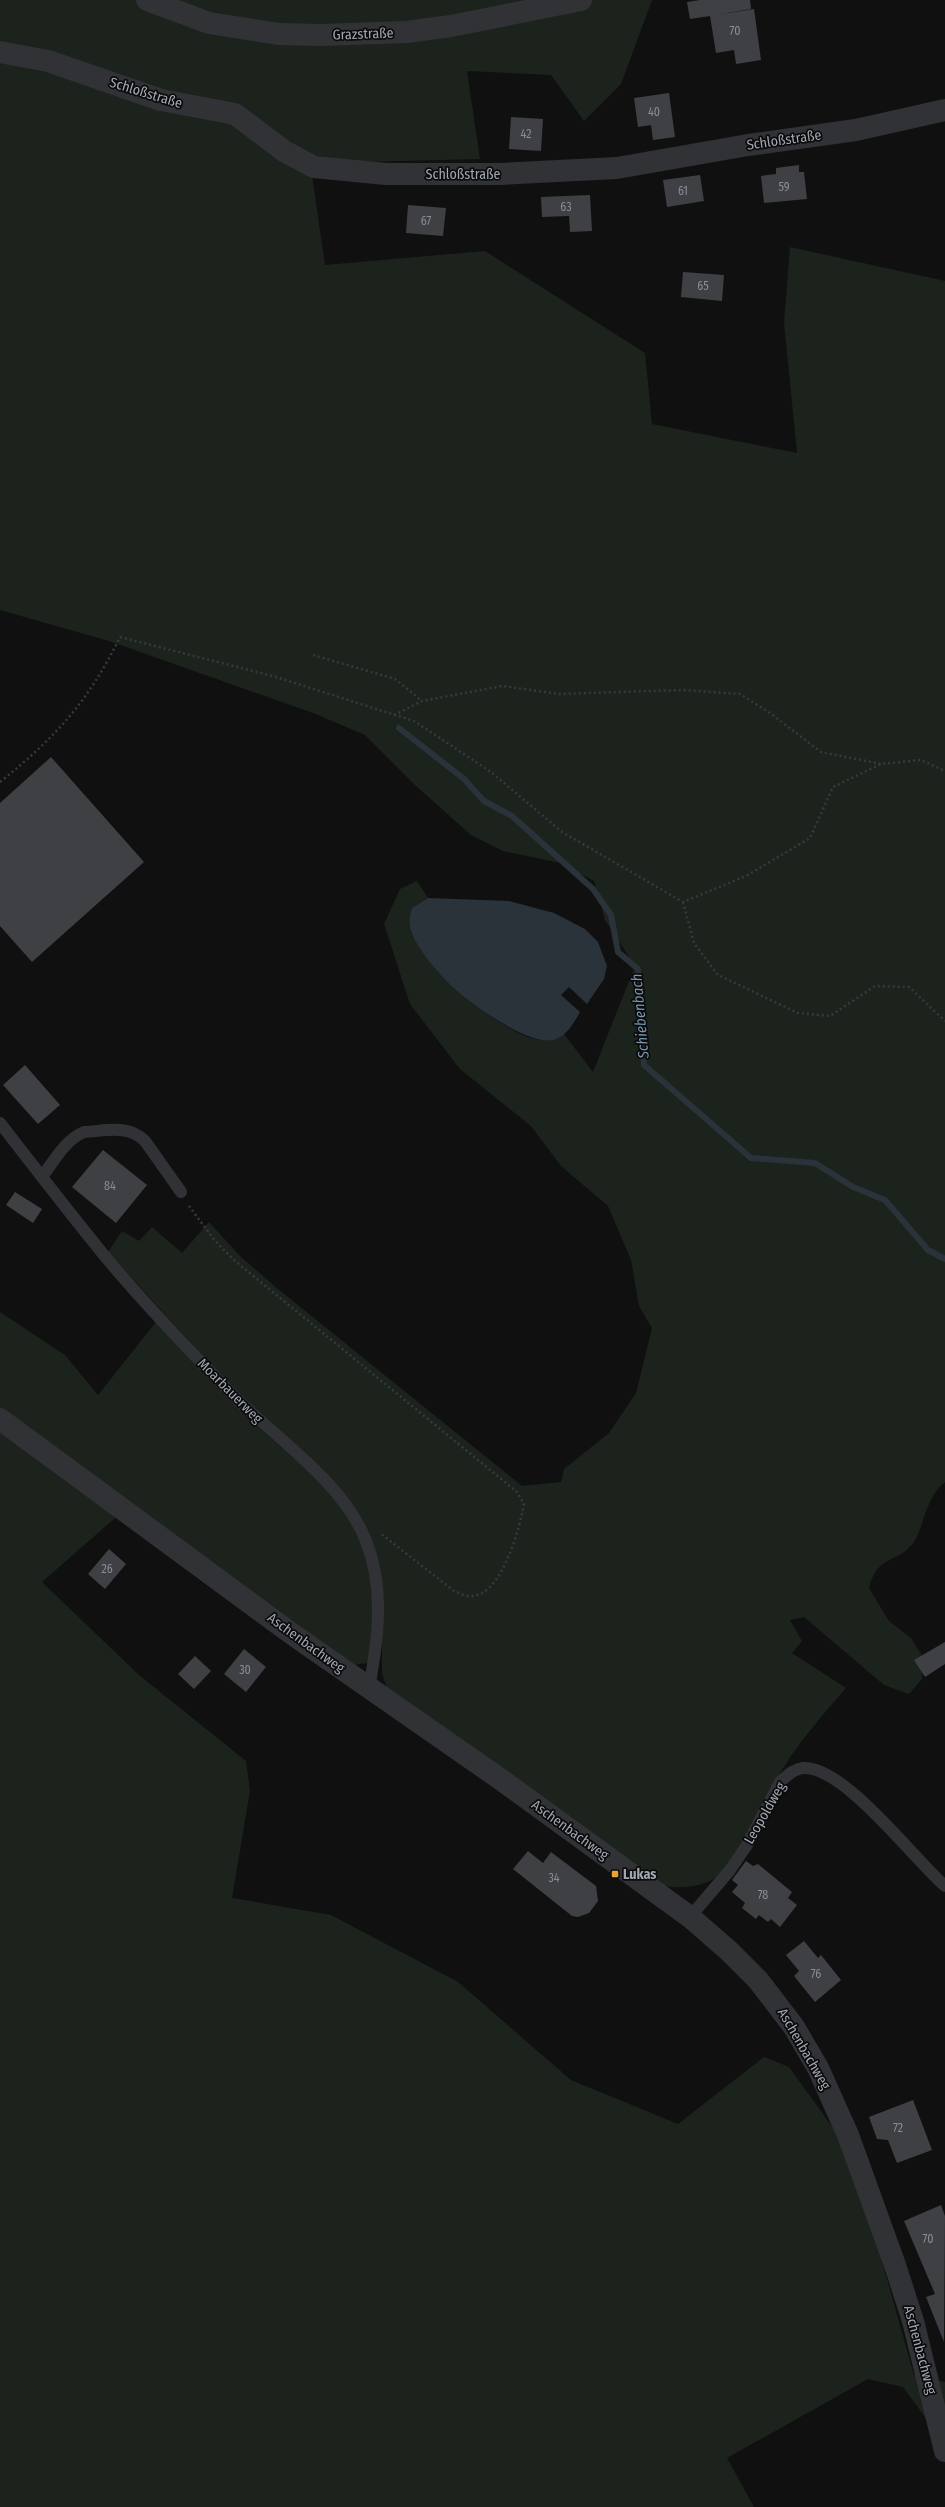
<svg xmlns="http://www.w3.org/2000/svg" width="945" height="2507" font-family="'Fira Sans Condensed',sans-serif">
<rect width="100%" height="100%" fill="#101011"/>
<!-- green -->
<path fill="#1c231d" d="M0 0H652L621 84 584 121 551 75 467 71 480 159 359 162 309 155 325 265 485 251 645 353 652 424 797 453 784 323 790 247 945 281V1482C926 1496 924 1526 914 1542 898 1564 877 1554 869 1588L889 1621 911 1638 921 1654 922 1679 909 1694 884 1685 804 1617 790 1620 802 1641 792 1653 846 1688C821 1717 795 1746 776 1780 758 1811 745 1849 719 1875 706 1887 678 1890 661 1885L387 1689 382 1673V1596L370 1539 108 1252 122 1231 139 1241 152 1227 182 1253 209 1222 240 1256 278 1289 522 1486 561 1482 564 1469 609 1433 636 1393 652 1328 639 1306 631 1260 608 1206 561 1166 531 1126 460 1069 410 1004 384 924 400 889 417 881 428 898 412 908C409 917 408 926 412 935 427 969 498 1030 535 1039 546 1042 555 1039 564 1034L593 1072 635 966 605 920 594 881 560 863 503 851 471 835 415 785 365 735 313 713 109 641 0 610Z
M0 1312 65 1355 98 1395 156 1322C186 1354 216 1388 248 1418 282 1450 324 1479 350 1519 376 1560 376 1617 368 1663L353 1665 131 1504 42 1582 139 1675 246 1761 250 1791 232 1898 331 1915 458 1982 571 2080 678 2124 764 2057 789 2067 839 2136 864 2197 914 2375 945 2382V2444L903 2387 868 2379 727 2458 754 2507H0Z"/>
<!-- water -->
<path fill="#2a3339" d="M428 898 509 901 554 913 585 929 598 942 607 966 604 979 587 1004 569 987 561 995 580 1012C574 1023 568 1034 556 1039 532 1049 473 1005 455 989 441 976 419 952 412 934 408 925 409 917 412 908Z"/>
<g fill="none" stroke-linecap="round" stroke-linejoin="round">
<!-- stream -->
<path stroke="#2a3339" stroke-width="6" d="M399 728 464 779 484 801 512 816 593 889 611 915 618 952 638 969 644 1065 751 1158 815 1163 853 1187 885 1200 928 1250 945 1259"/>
</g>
<!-- building -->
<path fill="#3f4044" d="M700 0H750L751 9 715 15 754 9 761 60 736 64 734 50 716 53 710 16 690 19 687 2Z
M669 93 675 137 653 140 651 125 638 127 634 98Z
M511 117 543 119 541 151 509 149Z
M799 165V172H804L807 199 764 203 761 176 776 174V168Z
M700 175 704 201 667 207 663 180Z
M590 195 592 231 570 232 569 216 542 217 541 197Z
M408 205 446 208 443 236 406 233Z
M683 272 724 275 722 301 681 297Z
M51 757 144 862 32 962 0 926V803Z
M25 1065 60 1105 38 1124 3 1085Z
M103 1150 147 1185 116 1223 72 1187Z
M15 1192 42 1209 33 1223 6 1205Z
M109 1549 126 1564 105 1589 88 1574Z
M945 1642V1664L925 1677 914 1660Z
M244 1649 266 1667 246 1692 224 1674Z
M195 1656 211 1671 194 1689 178 1674Z
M528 1851 543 1863 551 1852 596 1886 598 1901 589 1913 578 1917 572 1916 513 1869Z
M746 1861 753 1866 758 1864 792 1892 788 1898 797 1905 780 1927 771 1919 768 1922 759 1915 756 1919 742 1908 745 1903 732 1892 738 1885 732 1880Z
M804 1941 818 1958 821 1955 841 1980 815 2002 794 1976 799 1971 786 1955Z
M913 2100 932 2150 897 2163 888 2140 877 2139 869 2117Z
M941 2205 945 2216 944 2342 926 2297 935 2294 904 2221Z"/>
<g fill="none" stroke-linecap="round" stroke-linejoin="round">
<!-- path -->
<path stroke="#37393d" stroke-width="2.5" stroke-dasharray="2 3" stroke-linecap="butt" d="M313 655 395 679 422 701
M394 715 422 701 502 686 559 694 683 690 740 694 770 713 821 752 881 764
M0 782C56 737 88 702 120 637L276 677 414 721 491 772 562 832 683 902 746 876 810 838 833 787 881 764 921 760 945 771
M683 902 694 943 718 975 798 1013 830 1016 875 986 909 987 945 1021
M189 1206 215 1241 235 1261 517 1492 524 1504C520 1527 502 1595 472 1596 465 1597 460 1593 454 1591L380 1533"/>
<!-- lane -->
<path stroke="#313236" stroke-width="12" d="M0 1123C34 1167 68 1211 103 1254 142 1301 184 1345 226 1388 271 1436 342 1479 366 1541 385 1589 378 1640 369 1688
M42 1177C54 1161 65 1140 84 1132 106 1131 128 1124 145 1141L181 1192
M690 1917 730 1870 747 1845 780 1782C786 1776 794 1769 803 1768 843 1765 914 1859 945 1886"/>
<!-- street -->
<path stroke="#313236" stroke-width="22" d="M147 0 209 23 279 34 320 35 407 32 451 26 581 0
M0 52 48 61 161 100 235 114 284 151 314 167 386 174H499L617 168 748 145 856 130 945 110
M0 1419 292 1634 503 1781 690 1917 729 1951 758 1980 794 2027 818 2068 848 2135 895 2265 913 2321 945 2451"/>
</g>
<!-- markers -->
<rect fill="#eba22e" stroke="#0b0b0c" stroke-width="1.5" x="611" y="1870" width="8" height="8" rx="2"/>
<g text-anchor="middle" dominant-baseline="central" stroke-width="3.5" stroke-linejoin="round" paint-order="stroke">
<!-- number labels -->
<g font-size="12" fill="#888d96">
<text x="735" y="31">70</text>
<text x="654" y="112">40</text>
<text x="526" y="134">42</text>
<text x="784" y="187">59</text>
<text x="683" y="191">61</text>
<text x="566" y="207">63</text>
<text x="426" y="221">67</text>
<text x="703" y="286">65</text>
<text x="110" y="1186">84</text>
<text x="107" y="1569">26</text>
<text x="245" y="1670">30</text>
<text x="554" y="1878">34</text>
<text x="763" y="1895">78</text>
<text x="816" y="1974">76</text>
<text x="898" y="2128">72</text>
<text x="928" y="2239">70</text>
</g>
<!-- street labels -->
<g font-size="14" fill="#a1a7b1" stroke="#0b0b0c">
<text transform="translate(363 34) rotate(-2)">Grazstraße</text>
<text transform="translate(146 93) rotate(17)">Schloßstraße</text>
<text transform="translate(784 140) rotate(-8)">Schloßstraße</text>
<text x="463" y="174">Schloßstraße</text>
<text transform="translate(230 1391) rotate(45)">Moarbauerweg</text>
<text transform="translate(306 1643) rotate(36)">Aschenbachweg</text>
<text transform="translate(765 1813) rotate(-60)">Leopoldweg</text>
<text transform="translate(570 1830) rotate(36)">Aschenbachweg</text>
<text transform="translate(804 2049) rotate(60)">Aschenbachweg</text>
<text transform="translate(920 2350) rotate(75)">Aschenbachweg</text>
</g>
<!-- poi labels -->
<g font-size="14" font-weight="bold" fill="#a1a7b1" stroke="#0b0b0c" text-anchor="start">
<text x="623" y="1874">Lukas</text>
</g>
<!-- water labels -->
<g font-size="15" font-style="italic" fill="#7897ac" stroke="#0b0b0c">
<text transform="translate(640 1016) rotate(-95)">Schiebenbach</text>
</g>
</g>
</svg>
